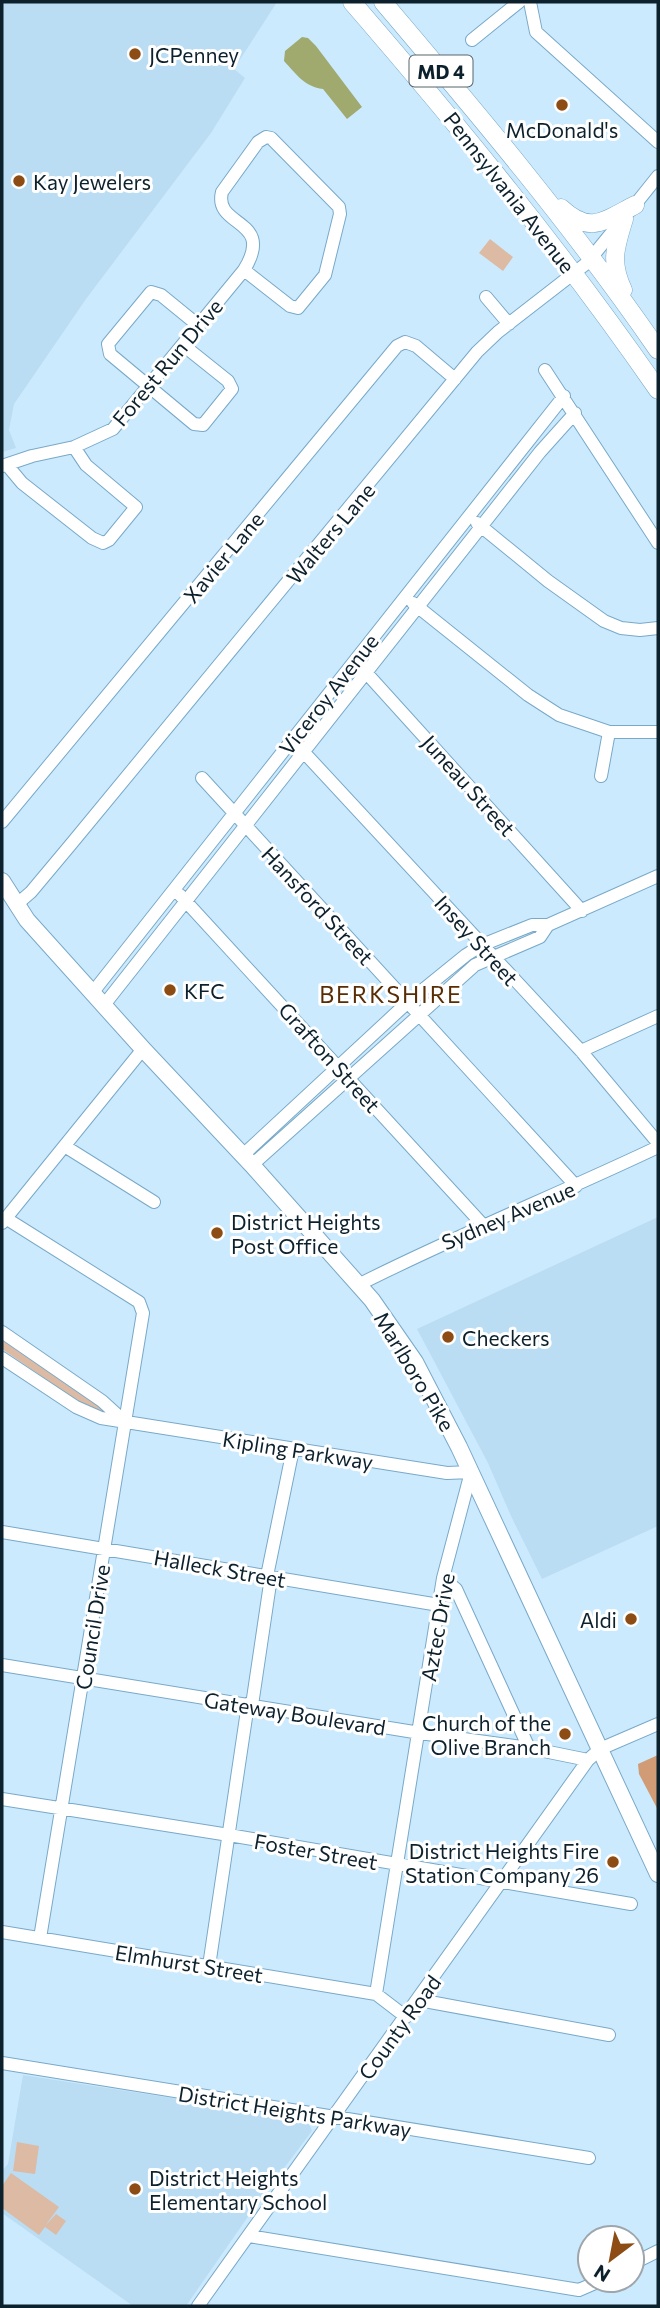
<svg xmlns="http://www.w3.org/2000/svg" width="660" height="2308" font-family="Commissioner,sans-serif">
<rect width="100%" height="100%" fill="#cceafe"/>
<!-- built -->
<path fill="#baddf3" d="M2 2H277L234 69 245 78 211 133 86 299 14 404 9 430 16 448 2 452Z
M658 1217V1526L542 1579 511 1516 488 1463 417 1329Z
M23 2075 307 2119 312 2131 254 2208 186 2306H133L2 2213V2171L8 2164Z"/>
<!-- green -->
<path fill="#dcbaa3" d="M490 239 513 257 503 271 479 253Z
M2 1336 107 1407 106 1413 79 1402 2 1349Z
M17 2142 39 2146 35 2174 13 2171Z
M11 2173 59 2207 45 2226 56 2214 66 2221 56 2235 45 2227 39 2235 2 2208V2186Z"/>
<!-- forest -->
<path fill="#d09b75" d="M658 1755V1810L639 1774 638 1764Z"/>
<!-- water -->
<path fill="#a0aa6f" d="M302 37 308 38 316 46 362 107 347 119 323 89C305 87 296 74 284 61L285 51Z"/>
<g fill="none" stroke-linecap="round" stroke-linejoin="round">
<defs>
<path id="minor" d="M530 2 536 32 658 142
M472 40 519 2
M266 137 271 138 339 207 340 214 325 275 298 308 290 306 244 270C276 218 213 228 222 192L258 142Z
M630 211 658 176
M486 297 509 324
M183 345 228 381 232 389 203 425 194 424 110 354 108 344 151 292 161 295 199 326
M545 370 658 543
M7 465 22 483 92 538 103 543 109 540 136 507 86 465 74 447
M2 466 32 456 74 447 113 429 244 270
M477 523 548 581 604 621 621 628 640 630 658 628
M413 603 528 695 559 715 609 732H658
M361 667 582 911
M299 747 581 1051 658 1143
M601 776 609 732
M202 778 576 1186
M2 822 397 346 405 342 416 346 455 379
M180 895 483 1225
M16 905 31 892 72 843 477 352 498 332 587 263 618 225
M93 992 564 396
M104 1005 540 452 575 413
M581 1051 658 1016
M66 1147 154 1202
M243 1155 408 1002 466 955 482 945 532 925H548L658 876
M252 1165 475 965 540 937 548 925
M7 1219 139 1302 143 1313 40 1938
M2 1223 143 1049
M358 1285C457 1235 559 1194 658 1147
M2 1332 102 1401 125 1422
M2 1358 76 1407 101 1418 447 1473 471 1472 443 1578 376 1994 406 2017
M2 1532 439 1605
M267 1576 293 1449
M443 1578 456 1589 529 1748
M2 1665 420 1733 529 1748 588 1760
M252 1705 271 1577
M2 1799 229 1835 631 1904
M2 1932 376 1994
M209 1966 248 1704
M419 2000 609 2035
M2 2063 589 2158
M249 2236 579 2290 602 2280
M632 2264 658 2251
M198 2306 588 1760 600 1749 658 1724"/>
<path id="major" d="M2 881 27 920 143 1049 252 1165 372 1300 415 1362 459 1447 658 1874"/>
<path id="highway" d="M352 2C460 127 564 254 658 390
M383 2C479 115 574 228 658 350
M561 208C590 235 604 221 635 205
M623 290C610 262 615 248 624 219"/>
</defs>
<!-- minor casing -->
<use href="#minor" stroke="#78a9c8" stroke-width="14"/>
<!-- major casing -->
<use href="#major" stroke="#78a9c8" stroke-width="18"/>
<!-- highway casing -->
<use href="#highway" stroke="#78a9c8" stroke-width="19"/>
<!-- minor -->
<use href="#minor" stroke="#fff" stroke-width="12"/>
<!-- major -->
<use href="#major" stroke="#fff" stroke-width="16"/>
<!-- highway -->
<use href="#highway" stroke="#fff" stroke-width="18"/>
</g>
<!-- markers -->
<g fill="#8c4c13" stroke="#fff" stroke-width="2.5">
<circle cx="135" cy="54" r="7"/>
<circle cx="562" cy="105" r="7"/>
<circle cx="19" cy="181" r="7"/>
<circle cx="170" cy="990" r="7"/>
<circle cx="217" cy="1233" r="7"/>
<circle cx="448" cy="1337" r="7"/>
<circle cx="631" cy="1619" r="7"/>
<circle cx="565" cy="1734" r="7"/>
<circle cx="613" cy="1862" r="7"/>
<circle cx="135" cy="2189" r="7"/>
</g>
<g text-anchor="middle" dominant-baseline="central" stroke-width="6" stroke-linejoin="round" paint-order="stroke">
<!-- shield labels -->
<rect fill="#fff" stroke="#56646c" stroke-width="2" x="409.5" y="55.5" width="63" height="31" rx="5"/>
<g font-size="19" font-weight="bold" fill="#0d212d">
<text x="441" y="71">MD 4</text>
</g>
<!-- poi labels -->
<g font-size="21" fill="#0d212d" stroke="#fff" text-anchor="start">
<text x="149" y="54">JCPenney</text>
<text x="562" y="129" text-anchor="middle">McDonald's</text>
<text x="33" y="181">Kay Jewelers</text>
<text x="184" y="990">KFC</text>
<text x="231" y="1221">District Heights<tspan x="231" dy="24">Post Office</tspan></text>
<text x="462" y="1337">Checkers</text>
<text x="617" y="1619" text-anchor="end">Aldi</text>
<text x="551" y="1722" text-anchor="end">Church of the<tspan x="551" dy="24">Olive Branch</tspan></text>
<text x="599" y="1850" text-anchor="end">District Heights Fire<tspan x="599" dy="24">Station Company 26</tspan></text>
<text x="149" y="2177">District Heights<tspan x="149" dy="24">Elementary School</tspan></text>
</g>
<!-- street labels -->
<g font-size="21" fill="#0d212d" stroke="#fff">
<text transform="translate(510 192) rotate(52)">Pennsylvania Avenue</text>
<text transform="translate(167 362) rotate(-50)">Forest Run Drive</text>
<text transform="translate(330 533) rotate(-50)">Walters Lane</text>
<text transform="translate(223 557) rotate(-50)">Xavier Lane</text>
<text transform="translate(328 694) rotate(-52)">Viceroy Avenue</text>
<text transform="translate(469 785) rotate(48)">Juneau Street</text>
<text transform="translate(318 905) rotate(47)">Hansford Street</text>
<text transform="translate(477 940) rotate(48)">Insey Street</text>
<text transform="translate(330 1057) rotate(48)">Grafton Street</text>
<text transform="translate(508 1215) rotate(-23)">Sydney Avenue</text>
<text transform="translate(415 1371) rotate(59)">Marlboro Pike</text>
<text transform="translate(298 1450) rotate(9)">Kipling Parkway</text>
<text transform="translate(220 1568) rotate(10)">Halleck Street</text>
<text transform="translate(92 1627) rotate(-81)">Council Drive</text>
<text transform="translate(437 1627) rotate(-80)">Aztec Drive</text>
<text transform="translate(295 1713) rotate(9)">Gateway Boulevard</text>
<text transform="translate(316 1851) rotate(10)">Foster Street</text>
<text transform="translate(189 1963) rotate(9)">Elmhurst Street</text>
<text transform="translate(399 2027) rotate(-54)">County Road</text>
<text transform="translate(295 2111) rotate(9)">District Heights Parkway</text>
</g>
<!-- neighbourhood labels -->
<g font-size="23" letter-spacing="2" fill="#582d05" stroke="#fff">
<text x="391" y="994">BERKSHIRE</text>
</g>
</g>
<!-- border -->
<rect width="660" height="2308" fill="none" stroke="#0d212d" stroke-width="7"/>
<!-- north arrow -->
<g transform="translate(611 2259) rotate(212)"><circle r="33" fill="#ffffff" stroke="#9ea6ab" stroke-width="2"/>
<path d="M0-5L12 26L0 18L-12 26Z" fill="#8c4c13"/>
<text y="-10" font-size="19" font-weight="bold" text-anchor="middle" fill="#0d212d">N</text>
</g>
</svg>
